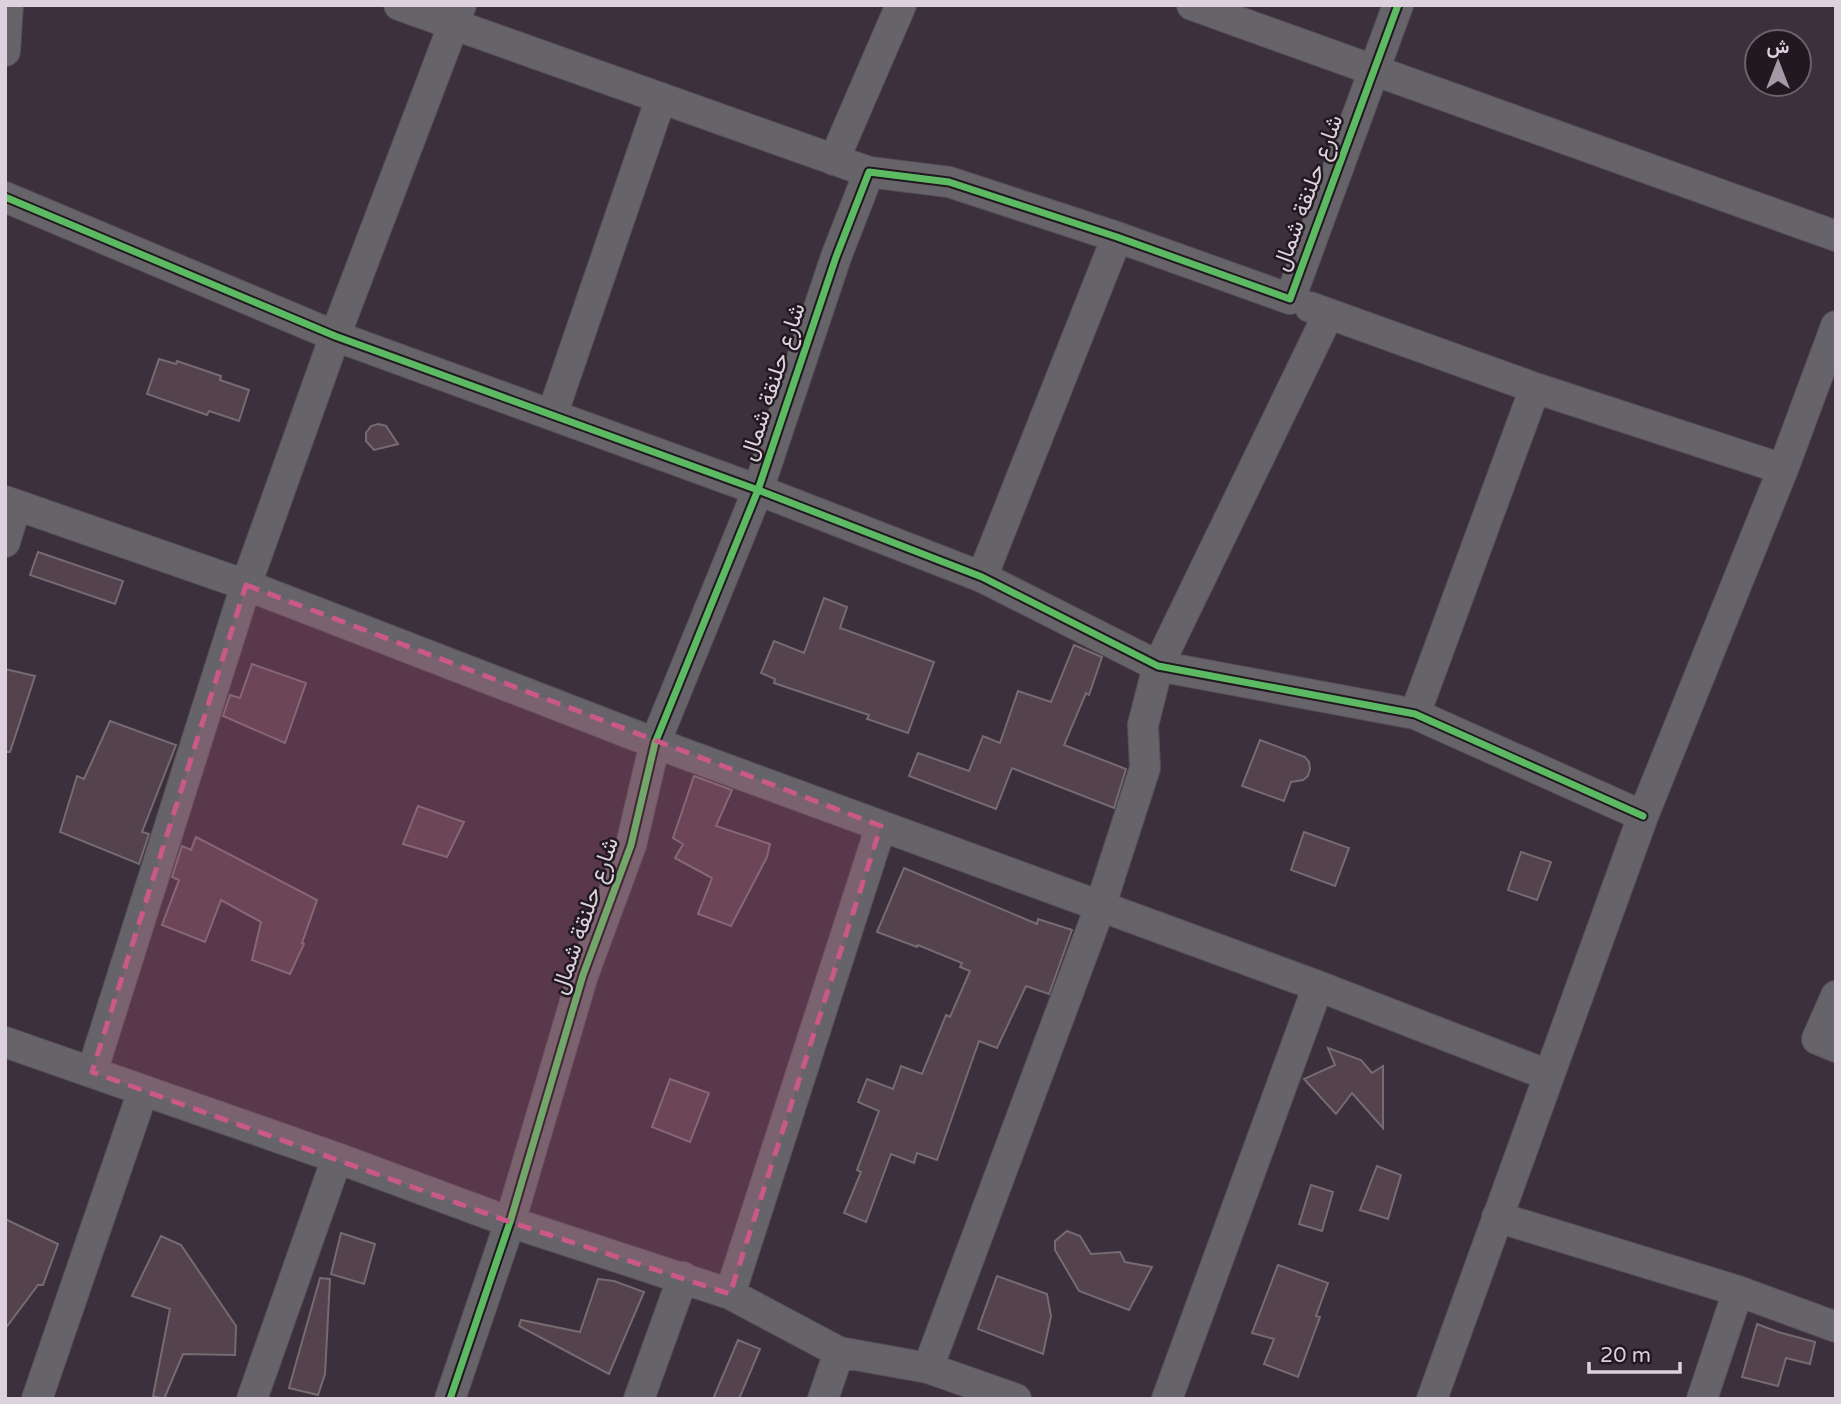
<svg xmlns="http://www.w3.org/2000/svg" width="1841" height="1404" font-family="'Varela Round',Vazirmatn,sans-serif">
<rect width="100%" height="100%" fill="#3b303b"/>
<!-- building -->
<path fill="#54424c" stroke="#766b71" stroke-width="2" d="M159 359 176 364 177 361 221 376 220 380 249 390 239 421 209 411 207 415 147 394Z
M378 424 386 426 398 444 374 450 366 441V433L371 426Z
M38 552 123 581 115 604 30 575Z
M824 598 847 607 840 628 934 662 908 733 867 719 869 715 774 683 775 679 761 673 774 641 804 653Z
M1074 645 1102 657 1089 695 1086 693 1064 745 1126 769 1114 808 1012 768 996 809 909 776 918 753 969 771 983 736 1000 743 1018 691 1051 702Z
M252 664 306 683 285 743 223 716 230 695 240 698Z
M5 669 35 676 10 752H5Z
M110 721 176 745 142 832 149 834 139 864 60 832 77 776 84 779Z
M1260 740 1305 757 1309 762 1310 769 1308 776 1303 780 1291 782 1284 801 1242 786Z
M694 776 732 790 716 826 770 844 767 857 731 926 698 914 712 878 675 858 683 844 673 838Z
M418 806 464 822 447 857 403 844Z
M1304 832 1349 848 1335 886 1291 870Z
M196 837 317 900 302 943 304 944 290 974 252 960 261 922 221 900 205 942 162 925 179 880 172 877 182 846 191 850Z
M1521 852 1551 862 1537 900 1508 890Z
M904 868 1037 924 1038 919 1072 930 1049 994 1026 986 997 1048 979 1041 937 1160 917 1153 914 1163 891 1154 866 1222 844 1213 861 1172 857 1170 879 1111 858 1102 867 1079 893 1089 901 1066 922 1074 946 1015 950 1017 970 971 960 967 962 963 918 945 917 947 877 932Z
M1328 1048 1361 1060 1372 1073 1383 1066V1128L1352 1093 1336 1114 1304 1079 1335 1065Z
M670 1079 709 1093 690 1142 652 1127Z
M1377 1166 1401 1175 1388 1219 1360 1210Z
M1311 1185 1333 1192 1322 1231 1299 1224Z
M5 1219 58 1244 43 1285H38L5 1329Z
M1067 1231 1080 1236 1091 1254 1120 1252 1125 1262 1152 1267 1129 1310 1079 1291 1055 1250V1241Z
M341 1233 375 1244 364 1284 331 1274Z
M161 1236 181 1245 236 1326 235 1355 183 1354 164 1399 153 1396 170 1309 132 1296Z
M1278 1265 1328 1283 1316 1316 1320 1317 1298 1377 1264 1364 1274 1339 1252 1333Z
M997 1276 1047 1294 1051 1316 1043 1354 978 1329Z
M320 1278 330 1279 325 1374 318 1395 289 1388Z
M598 1279 614 1281 644 1292 609 1374 519 1326 521 1320 580 1332Z
M1757 1324 1778 1332 1815 1342 1810 1364 1786 1358 1778 1386 1742 1377Z
M738 1340 760 1349 739 1399H713Z"/>
<g fill="none" stroke-linecap="round" stroke-linejoin="round">
<defs>
<path id="minor" d="M399 5 869 172
M1192 5 1836 236
M5 51 8 5
M834 160 901 5
M5 197 335 336 758 490 982 577 1158 666 1415 714 1643 816
M1310 307 1535 388 1783 469
M552 415 661 98
M5 501 246 585 655 743 1318 986 1548 1075
M5 542 16 505
M982 577 1117 237
M1415 714 1535 388
M1836 996 1817 1039 1836 1047
M5 1042 337 1158 510 1222 730 1294 839 1352 928 1368 1016 1399
M92 1072 246 585 335 336 461 5
M1497 1217 1738 1291 1836 1327
M730 1294 881 826
M928 1368 1100 907 1145 768 1143 725 1158 666 1328 315
M37 1399 143 1091
M252 1399 337 1158
M450 1399 510 1222 583 975 631 845 655 743 758 490 836 257 869 172 949 182 1117 237 1290 299 1398 5
M639 1399 683 1277
M823 1399 839 1352
M1167 1399 1318 986
M1432 1399 1643 816 1783 469 1836 326
M1702 1399 1738 1291"/>
</defs>
<!-- minor casing -->
<use href="#minor" stroke="#574e57" stroke-width="32"/>
<!-- minor -->
<use href="#minor" stroke="#666469" stroke-width="30"/>
<defs>
<path id="cycleway" d="M5 197 335 336 758 490 982 577 1158 666 1415 714 1643 816
M450 1399 510 1222 583 975 631 845 655 743 758 490 836 257 869 172 949 182 1117 237 1290 299 1398 5"/>
</defs>
<!-- cycleway casing -->
<use href="#cycleway" stroke="#211820" stroke-width="11"/>
<!-- cycleway -->
<use href="#cycleway" stroke="#5cba63" stroke-width="7"/>
</g>
<!-- marked area -->
<path fill="#cb5988" fill-opacity="0.2" stroke="#cb5988" stroke-width="5" stroke-dasharray="14 9" stroke-linejoin="round" d="M246 585 881 826 730 1294 510 1222 92 1072Z"/>
<g text-anchor="middle" dominant-baseline="central" stroke-width="5" stroke-linejoin="round" paint-order="stroke">
<!-- street labels -->
<g font-size="23" fill="#ddd1dd" stroke="#211820">
<text transform="translate(1308 193) rotate(-70)">شارع حلنقة شمال</text>
<text transform="translate(773 382) rotate(-72)">شارع حلنقة شمال</text>
<text transform="translate(585 916) rotate(-71)">شارع حلنقة شمال</text>
</g>
</g>
<!-- border -->
<rect width="1841" height="1404" fill="none" stroke="#ddd1dd" stroke-width="14"/>
<!-- north arrow -->
<g transform="translate(1778 63)"><circle r="33" fill="#211820" stroke="#6c626c" stroke-width="2"/>
<path d="M0-5L12 26L0 18L-12 26Z" fill="#a499a4"/>
<text y="-10" font-size="19" font-weight="bold" text-anchor="middle" fill="#ddd1dd">ش</text>
</g>
<!-- scale -->
<path d="M1589 1362v10h91v-10" fill="none" stroke="#ddd1dd" stroke-width="3.5"/>
<text x="1600" y="1362" font-size="21" fill="#ddd1dd" stroke="#211820" stroke-width="5" paint-order="stroke">20 m</text>
</svg>
